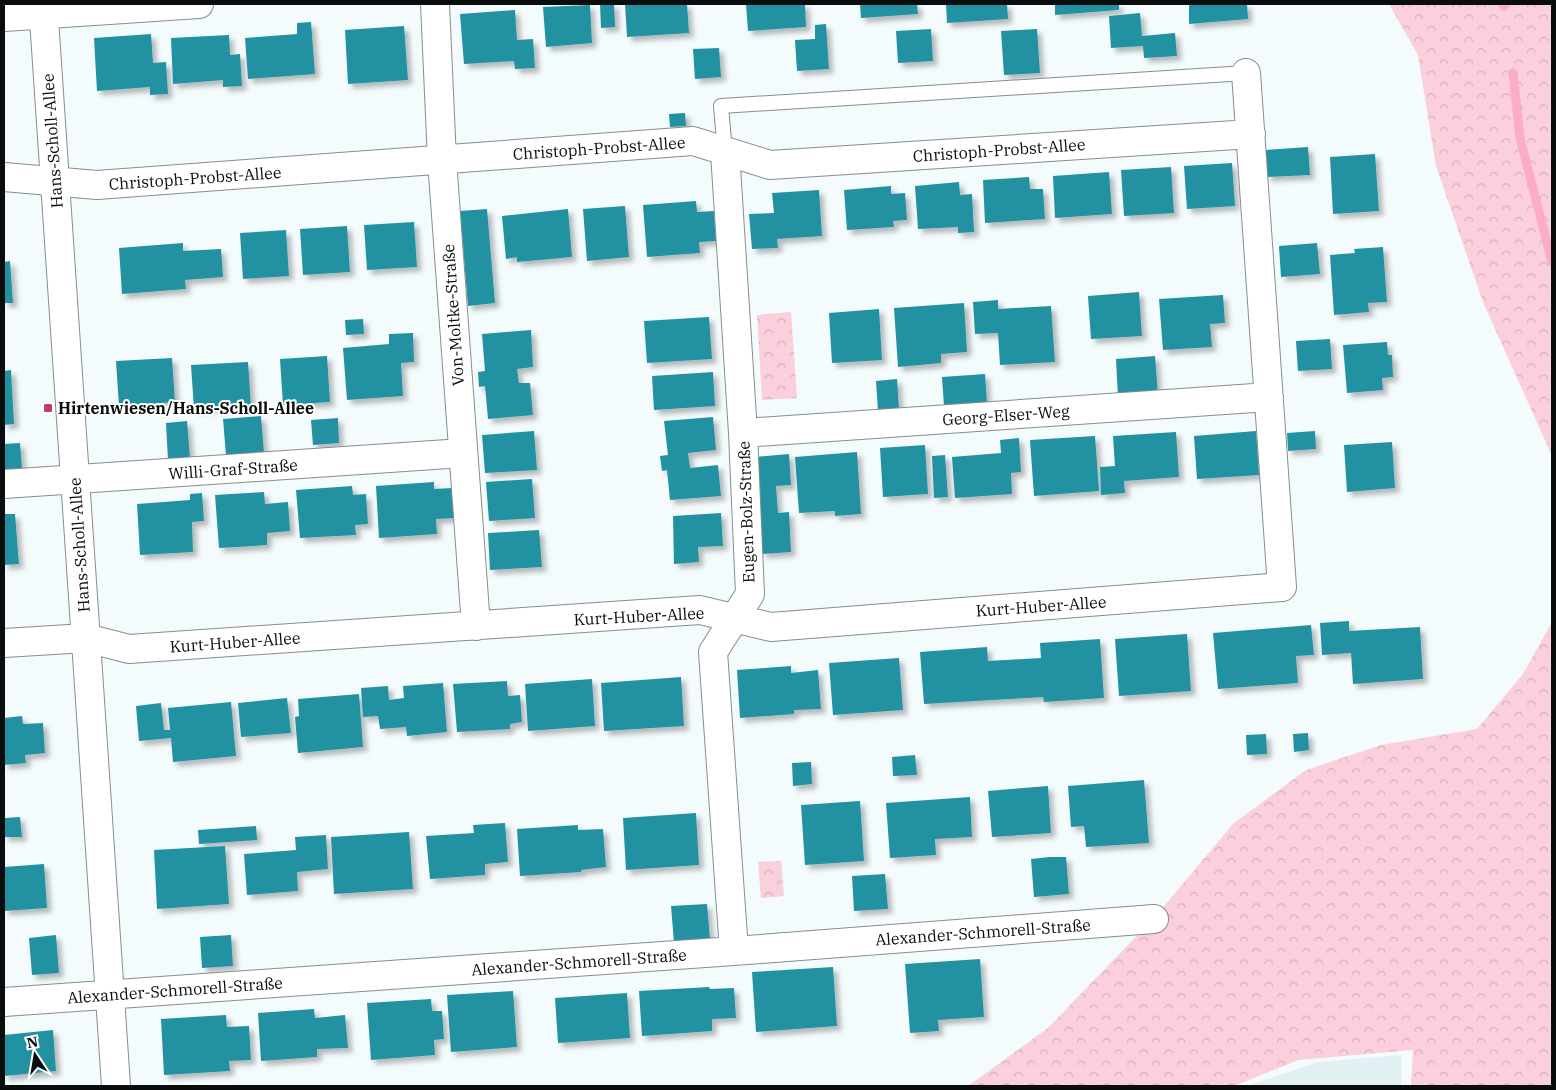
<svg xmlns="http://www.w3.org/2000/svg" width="1556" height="1090" font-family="'IBM Plex Serif',serif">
<defs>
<pattern id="park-crowns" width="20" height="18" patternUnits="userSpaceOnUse" patternTransform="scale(1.25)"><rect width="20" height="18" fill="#fbcfdb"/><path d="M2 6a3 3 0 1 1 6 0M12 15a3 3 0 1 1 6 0" fill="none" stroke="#d6b1bb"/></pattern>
<filter id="shadow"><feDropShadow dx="4.5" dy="4.5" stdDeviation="2.5" flood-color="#0004"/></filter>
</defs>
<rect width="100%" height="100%" fill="#f4fbfc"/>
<!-- built -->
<path fill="#e1f0f3" d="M1401 1055V1086H1248L1318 1062Z"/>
<!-- park -->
<path fill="url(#park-crowns)" d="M1389 4H1552V456L1483 302 1436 166 1418 55Z
M791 312 797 398 762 400 757 315Z
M1552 622V1086H1411L1413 1050 1298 1060 1234 1086H968L1048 1028 1154 918 1234 823 1306 770 1381 745 1477 729 1523 674Z
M781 861 784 896 761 898 758 862Z"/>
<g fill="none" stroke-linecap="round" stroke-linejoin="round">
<!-- stream -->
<path stroke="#fcadc5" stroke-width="9" d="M1503 4 1504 6
M1513 73 1520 138 1552 262"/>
</g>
<!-- building -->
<path fill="#2292a3" filter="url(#shadow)" d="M600 4H614L615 27 601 28Z
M625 4H687L689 33 627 37Z
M746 4H805L806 27 748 31Z
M860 4H917L918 14 861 18Z
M946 4H1007L1008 19 947 23Z
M1055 4H1119V10L1055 15Z
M1189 4H1247L1248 19 1189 24Z
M590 5 592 43 546 47 543 7Z
M515 10 517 40 533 39 535 68 515 69 514 61 464 64 460 14Z
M1140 13 1142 36 1175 33 1177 56 1144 58 1143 46 1111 48 1109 16Z
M311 22 315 74 248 79 245 38 297 34V23Z
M826 24 829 69 797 71 795 40 815 39V25Z
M404 26 408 80 348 84 345 30Z
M931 29 933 61 898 63 896 31Z
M1037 29 1040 73 1004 75 1001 31Z
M151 34 153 63 166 62 168 94 150 95V87L97 91 94 38Z
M229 35 230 55 240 54 242 86 223 87V80L173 84 171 38Z
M719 48 721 77 695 79 693 49Z
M685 113 686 126 670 127 669 114Z
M1308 147 1310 175 1267 177 1265 150Z
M1375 154 1379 211 1333 214 1330 157Z
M1232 163 1235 206 1187 209 1184 166Z
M1171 167 1174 213 1124 216 1121 170Z
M1109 172 1112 214 1055 218 1053 176Z
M1029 177 1030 189H1043L1045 219 985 223 983 180Z
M959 182 960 195 972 194 974 232 958 233V227L918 229 915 186Z
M891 186V194L905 193 907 220 893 221 894 227 847 230 844 190Z
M819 190 822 236 777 239 778 248 752 249 749 214 774 213 772 193Z
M696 201 697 212 714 211 716 241 699 242 700 253 647 257 643 205Z
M625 206 629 257 587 261 583 209Z
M487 209 495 303 468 306 460 211Z
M568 209 572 257 517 262V257L506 259 502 216Z
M414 222 417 267 367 270 364 225Z
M347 226 350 272 303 275 300 229Z
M286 230 289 276 243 279 240 233Z
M183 243V251L221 249 223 277 185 280 186 289 122 294 119 248Z
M1317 243 1320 274 1281 277 1279 246Z
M1383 247 1387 302 1368 303 1369 312 1334 315 1330 255 1355 253 1354 249Z
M10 261 13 303H4V262Z
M1139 292 1142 336 1091 339 1088 296Z
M1223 295 1225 323 1210 324 1212 347 1163 350 1159 299Z
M998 300V309L1051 306 1055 362 1000 365 998 333 975 334 973 302Z
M964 303 967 352 941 354V363L898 367 894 308Z
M879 309 882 360 832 363 829 313Z
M709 317 712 359 647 363 644 321Z
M363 319 364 334 346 335 345 320Z
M531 330 533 367 517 369 519 383H530L533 415 488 419 485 386 479 387 478 372 485 371 482 334Z
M413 333 414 362 401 363 403 396 347 400 343 348 389 344V334Z
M1330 339 1332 369 1298 371 1296 341Z
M1387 342 1388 355H1392L1393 377 1382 378 1383 390 1347 393 1343 345Z
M327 356 330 402 283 405 280 359Z
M1155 356 1158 395 1118 397 1116 359Z
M172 358 175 402 119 406 116 361Z
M248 362 251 406 194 409 191 365Z
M11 370 14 424 4 425V371Z
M713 372 715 406 654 410 652 376Z
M985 374 987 403 944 406 942 377Z
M897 379 899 409 878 411 876 381Z
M261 416 264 453 226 455 223 419Z
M713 417 716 450 688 453 690 468 718 465 721 496 670 500 667 470 662 471 660 456 668 455 664 421Z
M338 418 339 443 313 445 311 420Z
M187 421 190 458 168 460 166 423Z
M534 431 537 470 485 473 482 435Z
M1256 431 1259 475 1197 479 1194 436Z
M1315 431 1316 449 1288 451 1287 433Z
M1176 432 1179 477 1124 481 1125 493 1101 495 1100 467 1115 466 1113 436Z
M1095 436 1099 491 1034 496 1030 440Z
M1019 438 1021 472 1011 473 1012 494 955 498 952 457 1001 453 1000 440Z
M1392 442 1395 488 1347 492 1344 445Z
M20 443 22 469 4 470V444Z
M925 445 928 494 883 497 880 448Z
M857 452 861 514 835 516V511L799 513 795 457Z
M789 454 791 485 776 486 778 513 789 512 791 552 762 554 755 457Z
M945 455 948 497 934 498 932 456Z
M532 479 535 518 489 521 486 482Z
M434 482V489L452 488 454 518 436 519 437 534 379 538 376 486Z
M352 486 353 495 366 494 368 524 355 525 356 535 300 538 296 490Z
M264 492 265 504 288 502 290 531 267 533V545L219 548 215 495Z
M202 493 204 521 192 522 193 552 140 555 137 504 190 500V494Z
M721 513 723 546 698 547 699 562 674 564 673 516Z
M4 514H15L19 564 4 565Z
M539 530 542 567 490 570 488 533Z
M1349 621V631L1420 627 1423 679 1353 684 1351 653 1322 655 1320 623Z
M1311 625 1314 655 1296 656 1298 683 1218 689 1213 633Z
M1187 634 1191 691 1119 696 1115 639Z
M1100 639 1104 698 1044 702 1043 697 924 704 920 652 987 647 988 661 1041 658 1040 643Z
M899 658 903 710 833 715 829 663Z
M791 666V673L818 670 821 709 794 710V714L740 718 737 670Z
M681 677 684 726 604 731 601 683Z
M592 679 595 726 528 731 525 684Z
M507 681 508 696 520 695 522 722 510 724V729L457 732 453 684Z
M443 683 447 732 407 736 406 727 380 729 378 716 363 717 361 688 388 686 389 700 404 698 403 686Z
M359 694 363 747 298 753 295 717 299 716 298 699Z
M287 698 291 733 241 737 238 703Z
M231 702 236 756 173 762 171 738 139 741 136 706 161 703 164 730H170L168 708Z
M22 716 23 724 43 723 45 753 25 755 26 763 4 765V718Z
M1308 733 1309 750 1294 752 1293 734Z
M1266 734 1267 754 1247 755 1246 735Z
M915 755 917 775 893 776 892 757Z
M811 762 812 784 793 786 792 763Z
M1144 780 1149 843 1086 847 1084 826 1071 827 1068 786Z
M1048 786 1051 833 992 837 988 791Z
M970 797 972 837 935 839 936 855 890 858 886 803Z
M860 801 864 861 805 865 801 805Z
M696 813 699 865 626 870 623 818Z
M20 817 22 837H4V818Z
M505 823 508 862 485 864V875L430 879 426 836 474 833 473 825Z
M578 825V830L603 829 606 867 581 870V872L520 876 517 829Z
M256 826 257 840 199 844 198 830Z
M409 832 413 889 334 894 331 837Z
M326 835 328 869 297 872 298 891 247 895 244 854 296 850 295 837Z
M225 846 229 904 157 909 154 850Z
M1050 857H1066L1069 894 1034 897 1031 859Z
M44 864 47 908 4 911V867Z
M885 874 888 909 854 911 852 876Z
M707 904 710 939 674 942 671 906Z
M56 935 59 973 32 975 29 938Z
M231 935 233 966 202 968 200 937Z
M980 959 984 1017 938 1020 939 1031 910 1033 905 964Z
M833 967 837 1026 756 1032 752 972Z
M709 987 710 989 734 988 736 1018 712 1019V1031L642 1036 639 991Z
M513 991 517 1047 451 1052 447 995Z
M627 993 630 1038 558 1043 555 998Z
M431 999 432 1011H442L444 1039 434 1040 435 1055 371 1060 367 1003Z
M314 1009 315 1018 345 1015 348 1048 317 1049V1057L261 1061 258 1013Z
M226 1015 227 1027 249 1026 251 1060 229 1061 230 1071 164 1075 161 1019Z
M53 1030 56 1071 4 1076V1035Z"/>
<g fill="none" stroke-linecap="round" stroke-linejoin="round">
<defs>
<path id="lane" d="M725 152 721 106 1246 73"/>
<path id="street" d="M43 4 116 1086
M435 4 442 160 476 626
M4 17 199 4
M725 152 743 433 750 594 713 652 734 951
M4 177 97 185 693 141 770 165 1251 134
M743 433 1269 397
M4 484 463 453
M4 643 86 638 129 649 700 610 771 627 1282 587 1246 73
M4 1002 734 951 1154 919"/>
</defs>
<!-- lane casing -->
<use href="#lane" stroke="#878d8e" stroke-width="16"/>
<!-- street casing -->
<use href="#street" stroke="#878d8e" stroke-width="30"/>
<!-- lane -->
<use href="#lane" stroke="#fff" stroke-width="14"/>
<!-- street -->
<use href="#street" stroke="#fff" stroke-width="28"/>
</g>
<!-- markers -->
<rect fill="#c23871" stroke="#fff" stroke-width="2" x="43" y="403" width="10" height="10" rx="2.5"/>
<g text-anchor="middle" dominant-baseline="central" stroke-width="4" stroke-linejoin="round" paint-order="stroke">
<!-- street labels -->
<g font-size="16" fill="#0a0d0d" stroke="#fff">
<text transform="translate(52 141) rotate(-94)">Hans-Scholl-Allee</text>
<text transform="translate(599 148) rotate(-4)">Christoph-Probst-Allee</text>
<text transform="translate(999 150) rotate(-4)">Christoph-Probst-Allee</text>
<text transform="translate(195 178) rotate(-4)">Christoph-Probst-Allee</text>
<text transform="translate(453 315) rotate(-94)">Von-Moltke-Straße</text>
<text transform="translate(1006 415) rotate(-4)">Georg-Elser-Weg</text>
<text transform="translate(233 469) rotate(-4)">Willi-Graf-Straße</text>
<text transform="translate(746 512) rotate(-92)">Eugen-Bolz-Straße</text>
<text transform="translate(79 545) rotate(-94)">Hans-Scholl-Allee</text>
<text transform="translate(1041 606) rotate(-4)">Kurt-Huber-Allee</text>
<text transform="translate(639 616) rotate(-3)">Kurt-Huber-Allee</text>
<text transform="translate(235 642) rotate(-4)">Kurt-Huber-Allee</text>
<text transform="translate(983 932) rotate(-4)">Alexander-Schmorell-Straße</text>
<text transform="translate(579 962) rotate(-4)">Alexander-Schmorell-Straße</text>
<text transform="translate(175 990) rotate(-4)">Alexander-Schmorell-Straße</text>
</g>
<!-- poi labels -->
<g font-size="16" font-weight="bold" fill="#0a0d0d" stroke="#fff" text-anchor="start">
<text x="58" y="408">Hirtenwiesen/Hans-Scholl-Allee</text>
</g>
</g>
<!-- border -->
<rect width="1556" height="1090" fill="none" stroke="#0a0d0d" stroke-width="10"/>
<!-- north arrow -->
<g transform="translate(35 1055) rotate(348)" stroke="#ffffff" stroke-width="4" paint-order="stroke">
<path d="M0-4L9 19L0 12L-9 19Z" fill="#0a0d0d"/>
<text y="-8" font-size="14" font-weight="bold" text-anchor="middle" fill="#0a0d0d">N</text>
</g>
</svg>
